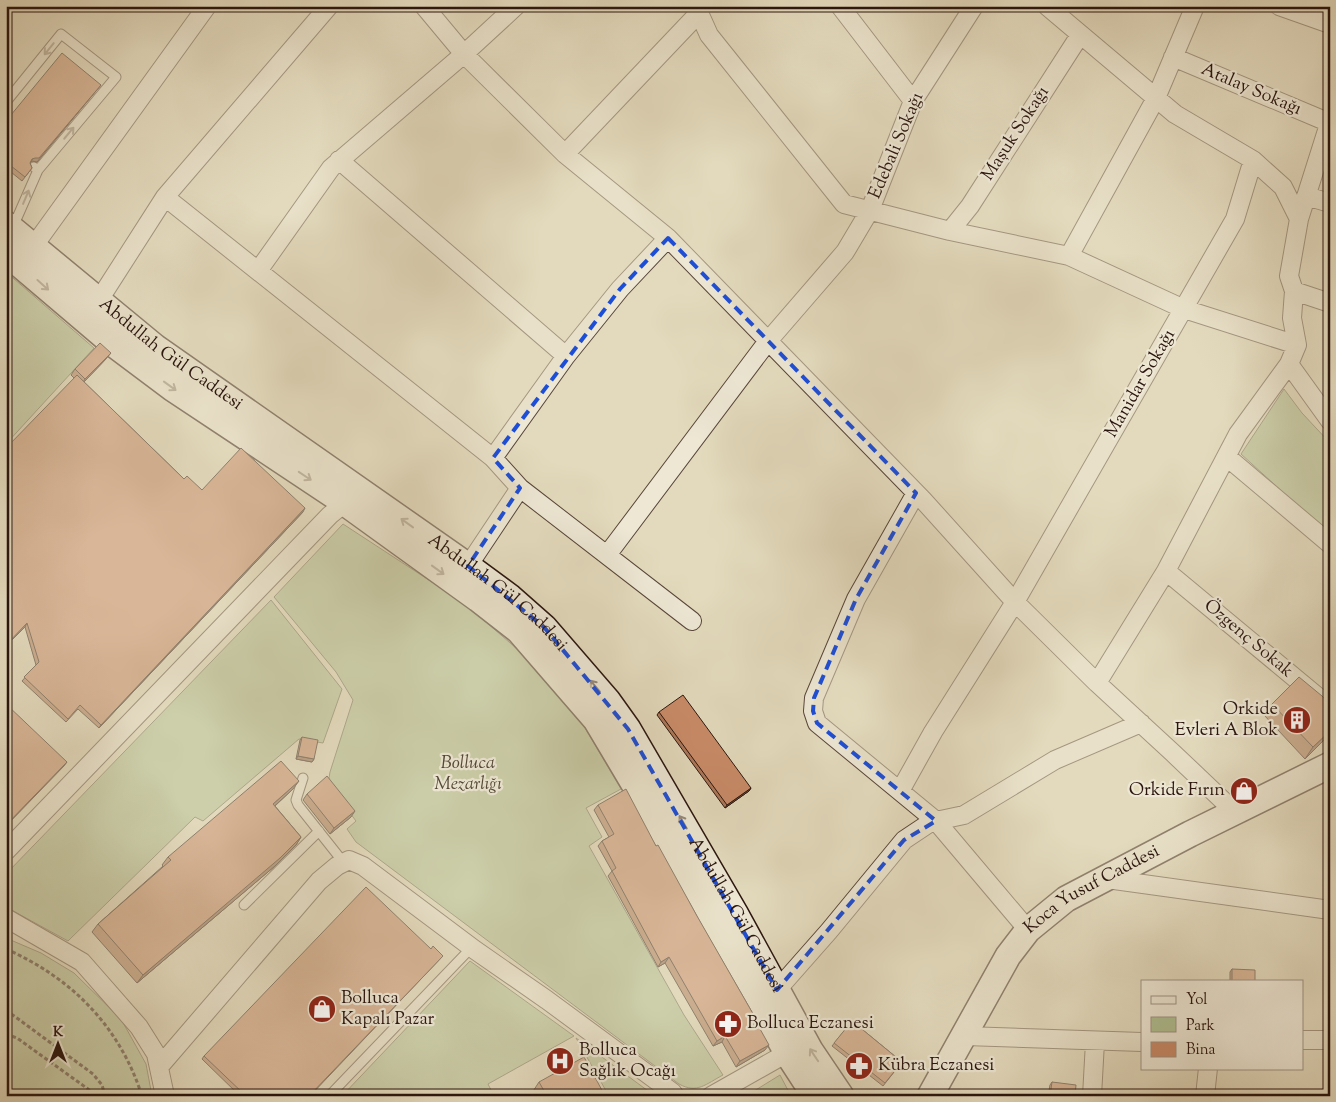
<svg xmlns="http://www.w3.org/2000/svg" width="1336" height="1102" font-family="'Sorts Mill Goudy',serif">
<rect width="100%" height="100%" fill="#e3dabd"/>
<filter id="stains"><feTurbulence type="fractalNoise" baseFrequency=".004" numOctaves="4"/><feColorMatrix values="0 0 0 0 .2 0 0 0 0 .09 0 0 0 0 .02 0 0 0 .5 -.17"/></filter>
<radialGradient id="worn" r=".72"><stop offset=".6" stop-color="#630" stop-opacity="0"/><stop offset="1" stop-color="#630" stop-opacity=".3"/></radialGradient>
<!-- green -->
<path fill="#b0c093" stroke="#6d6a50" d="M6 272 94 348 6 444Z
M1284 389 1302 413 1330 443V535L1241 454Z
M343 524 464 603 524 655 575 711 621 789 586 808 602 837 589 846 684 1015 723 1075C706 1084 697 1094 679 1084L356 842 347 829 356 821 328 784 330 772 353 700 336 672 274 597Z
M271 600 342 689 323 743 299 739 203 821 195 817 68 941 6 907V874Z
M6 938 41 953 74 973 121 1019 146 1064 152 1096H6Z
M470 961 574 1036 488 1084 494 1096H342Z
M576 1038 655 1096H609Z
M780 1075 791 1096H746Z"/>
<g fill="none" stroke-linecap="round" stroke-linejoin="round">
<defs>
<path id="lane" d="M6 102 61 34 116 77 38 170
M13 227 38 170 34 167
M303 778 296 800 298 805 344 863
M244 905 319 831
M329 1096 472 947"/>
<path id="street" d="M424 6 464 54 565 154 668 238 923 500 1015 602 1097 683 1173 753 1235 812
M696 6 709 35 844 204 950 231 1069 256 1184 309 1297 345
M840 6 913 101
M1047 6 1175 114 1253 160 1283 187 1299 219 1289 276 1294 291 1292 318 1297 345 1289 364 1330 421
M1279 6 1330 24
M1173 57 1330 123
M565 154 699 13
M339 160 566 356
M1306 196 1330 203
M165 197 493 458 520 488 468 566
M1299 219 1330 121
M950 231 970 206 1080 35
M33 247 207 6
M1069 256 1156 98 1195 6
M258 271 331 168 464 54 516 6
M1294 291 1330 303
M99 300 165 197 329 6
M1227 457 1330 544
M493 458 566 356 620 289 668 238
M520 488 692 621
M916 493 856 599 814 698 813 711 817 723 936 821 1028 930
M607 555 768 341 845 252 870 210 913 101 974 6
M1166 571 1330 707
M1097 683 1166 571 1238 434 1289 364
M900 791 933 732 1015 602 1235 219 1253 160
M6 851 330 515 345 503
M1107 879 1330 910
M6 918 82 962 139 1027 156 1054 165 1096
M777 990 829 931 904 840 931 822 964 815 1055 760 1141 723
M965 1036 1142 1042
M1302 1040H1330
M159 1067 319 881 337 866 349 860 363 866 475 950 547 1000 672 1092 675 1096
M711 1096 787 1053
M1092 1096 1095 1042
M1205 1096 1208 1068"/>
<g id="secondary">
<path id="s1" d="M6 224 155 347 468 566 510 597 544 627 608 701 628 729 735 913 810 1050 841 1096"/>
<path d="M6 253 112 343 172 388 345 503 478 599 519 631 596 720 700 895 787 1053 815 1096"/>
<path id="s2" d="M930 1096 1008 956 1028 930 1066 899 1190 834 1330 765"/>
</g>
</defs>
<!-- lane casing -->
<use href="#lane" stroke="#58463a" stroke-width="11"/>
<!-- street casing -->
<use href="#street" stroke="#58463a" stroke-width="20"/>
<!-- secondary casing -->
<use href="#secondary" stroke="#2a150e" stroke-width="28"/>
<!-- path -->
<path stroke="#2a150e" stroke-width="3" stroke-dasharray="4 2.5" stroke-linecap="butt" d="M6 949C72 978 120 1027 142 1096
M6 1010 93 1074 102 1085 105 1096
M6 1034 17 1038 88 1089 94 1096"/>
<!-- lane -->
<use href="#lane" stroke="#ede7d4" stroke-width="9"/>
<!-- street -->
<use href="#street" stroke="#ede7d4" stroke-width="18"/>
<!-- secondary -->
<use href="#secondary" stroke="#ede7d4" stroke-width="25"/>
</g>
<!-- wall -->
<path fill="#ad785a" stroke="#2a150e" d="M98 88 37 162 32 161 30 163 32 168 22 181 6 168V121Z
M106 359 84 382 184 479 202 490 303 512 99 728 78 709 66 722 22 681 36 665 25 627 74 378 71 375 75 369Z
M1272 704H1330V734L1305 759 1264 715Z
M659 712 751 788 749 791 725 808 657 715Z
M302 737 314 759 312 762 296 759 300 740Z
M293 789 275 806 301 837 296 845 275 866 137 983 92 932 98 924 163 866 162 865 168 857Z
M307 794 351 817 330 834 303 800Z
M598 805 656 846 756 1019 755 1021 765 1050 736 1067 722 1042 713 1046 665 963 658 967 608 876 612 871 598 846 602 841 609 837 594 810Z
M431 949 443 956 441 958 310 1096H240L202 1059 204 1056Z
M1232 969 1255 981H1230V972Z
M852 1021 902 1062 883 1086 832 1046Z
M539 1082 604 1094 603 1096H530Z
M1052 1082 1075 1096H1048L1050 1085Z"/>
<!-- shaded-wall -->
<path fill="#8d614a" stroke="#2a150e" d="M101 85 37 162 32 161 29 163Z
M111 353 106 359 81 385 85 379Z
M305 508 303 512 99 728 101 725Z
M27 623 25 627 6 646V645Z
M1330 731V734L1305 759 1313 747Z
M298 756 314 759 312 762 296 759Z
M67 762 64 766 6 826V825Z
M299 781 293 789 268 812 273 804Z
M751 788 749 791 725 808 727 805Z
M355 811 351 817 330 834 334 828Z
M301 837 296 845 275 866 137 983 143 975Z
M669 957 665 963 658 967 661 962Z
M725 1036 722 1042 713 1046 717 1041Z
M769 1045 765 1050 736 1067 740 1061Z"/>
<!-- building -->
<path fill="#c98b69" stroke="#2a150e" d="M62 53 101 85 39 158H35L32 159 30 163 32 168 25 177 6 162V121Z
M100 343 111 353 85 379 75 369Z
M77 375 184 479 187 476 202 490 241 448 305 508 101 725 80 705 68 719 24 677 39 662 27 623 6 645V448Z
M1299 677 1322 696 1330 704V731L1313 747 1272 704Z
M683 695 751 788 727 805 659 712Z
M6 704 67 762 6 825Z
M302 737 318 740 314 759 298 756Z
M281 761 299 781 273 804 301 837 280 858 143 975 98 924 171 860 168 857Z
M327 776 355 811 334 828 307 794Z
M626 789 656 846 658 845 697 916 756 1019 755 1020 769 1045 740 1061 725 1036 717 1041 669 957 661 962 612 871 616 868 602 841 614 834 598 805Z
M366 887 431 949 433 946 443 956 309 1096H246L204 1056Z
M1232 969 1255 970V981H1232Z
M852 1021 902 1062 885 1083 834 1043Z
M584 1057 604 1094 602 1096H547L539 1082Z
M1052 1082 1076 1085 1075 1096H1050Z"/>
<!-- one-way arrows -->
<defs><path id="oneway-shaft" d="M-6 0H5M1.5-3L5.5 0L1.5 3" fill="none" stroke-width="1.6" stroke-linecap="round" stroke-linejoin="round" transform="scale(1.25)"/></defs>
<g stroke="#95887b">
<use href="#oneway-shaft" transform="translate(49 49) rotate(129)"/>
<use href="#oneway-shaft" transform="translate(69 133) rotate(-50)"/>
<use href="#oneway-shaft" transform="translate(26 197) rotate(-67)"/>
<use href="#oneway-shaft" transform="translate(43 285) rotate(42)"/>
<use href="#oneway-shaft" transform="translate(170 386) rotate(36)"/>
<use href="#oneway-shaft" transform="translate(305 476) rotate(34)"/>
<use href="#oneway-shaft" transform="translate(407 523) rotate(-144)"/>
<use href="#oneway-shaft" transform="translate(438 570) rotate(36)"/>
<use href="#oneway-shaft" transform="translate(595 686) rotate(-130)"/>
<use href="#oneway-shaft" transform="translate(683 822) rotate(-120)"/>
<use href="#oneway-shaft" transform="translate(814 1055) rotate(-124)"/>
</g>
<!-- marked area -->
<path d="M0 0H1336V1102H0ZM668 238 916 493 856 599 814 698 813 711 817 723 936 821 904 840 777 990 628 729 544 627 468 566 520 488 493 458 620 289Z" fill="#e3dabd" fill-opacity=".55" fill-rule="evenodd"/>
<path fill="none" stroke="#1d4ed8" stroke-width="4" stroke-dasharray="10 6" stroke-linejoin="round" d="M668 238 916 493 856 599 814 698 813 711 817 723 936 821 904 840 777 990 628 729 544 627 468 566 520 488 493 458 620 289Z"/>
<!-- icons -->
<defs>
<symbol id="building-disc" viewBox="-11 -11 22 22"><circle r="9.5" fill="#8f2418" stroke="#ede7d4"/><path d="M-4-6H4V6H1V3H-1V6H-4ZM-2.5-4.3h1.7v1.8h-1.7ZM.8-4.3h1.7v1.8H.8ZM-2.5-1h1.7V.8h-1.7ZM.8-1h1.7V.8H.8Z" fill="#fff"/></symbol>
<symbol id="shop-disc" viewBox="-11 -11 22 22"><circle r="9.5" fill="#8f2418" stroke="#ede7d4"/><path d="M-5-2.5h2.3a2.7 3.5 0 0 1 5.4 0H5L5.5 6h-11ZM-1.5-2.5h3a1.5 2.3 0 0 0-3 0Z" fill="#fff"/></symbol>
<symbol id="pharmacy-disc" viewBox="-11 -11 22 22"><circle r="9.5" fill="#8f2418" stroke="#ede7d4"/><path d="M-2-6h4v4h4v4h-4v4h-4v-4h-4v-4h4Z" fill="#fff"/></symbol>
<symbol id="hospital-disc" viewBox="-11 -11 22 22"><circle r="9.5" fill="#8f2418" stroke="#ede7d4"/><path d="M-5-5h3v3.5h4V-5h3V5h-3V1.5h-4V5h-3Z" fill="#fff"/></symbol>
</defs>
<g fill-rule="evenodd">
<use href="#building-disc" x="1281" y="704" width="32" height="32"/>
<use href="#shop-disc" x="1228" y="775" width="32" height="32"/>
<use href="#shop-disc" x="306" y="993" width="32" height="32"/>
<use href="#pharmacy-disc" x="712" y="1008" width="32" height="32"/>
<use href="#hospital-disc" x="544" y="1045" width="32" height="32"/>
<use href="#pharmacy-disc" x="843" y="1050" width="32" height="32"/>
</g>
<g text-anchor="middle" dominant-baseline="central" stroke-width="4.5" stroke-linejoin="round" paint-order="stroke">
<!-- street labels -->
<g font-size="18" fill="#2a150e" stroke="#ede7d4">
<text transform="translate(1251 90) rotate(23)">Atalay Sokağı</text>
<text transform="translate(1016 134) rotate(-57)">Maşuk Sokağı</text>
<text transform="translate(897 146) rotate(-67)">Edebali Sokağı</text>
<text stroke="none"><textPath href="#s1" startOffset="210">Abdullah Gül Caddesi</textPath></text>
<text transform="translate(1141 384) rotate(-60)">Manidar Sokağı</text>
<text stroke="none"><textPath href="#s1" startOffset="615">Abdullah Gül Caddesi</textPath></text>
<text transform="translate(1248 639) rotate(40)">Özgenç Sokak</text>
<text stroke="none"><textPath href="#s2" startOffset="269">Koca Yusuf Caddesi</textPath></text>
<text stroke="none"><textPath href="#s1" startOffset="1020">Abdullah Gül Caddesi</textPath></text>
</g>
<!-- poi labels -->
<g font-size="18" fill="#2a150e" stroke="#ede7d4" text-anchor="start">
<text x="1278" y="710" text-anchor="end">Orkide<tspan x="1278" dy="21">Evleri A Blok</tspan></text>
<text x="1225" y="791" text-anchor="end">Orkide Fırın</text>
<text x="341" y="999">Bolluca<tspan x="341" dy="21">Kapalı Pazar</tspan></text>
<text x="747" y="1024">Bolluca Eczanesi</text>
<text x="579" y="1051">Bolluca<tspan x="579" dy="21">Sağlık Ocağı</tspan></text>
<text x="878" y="1066">Kübra Eczanesi</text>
</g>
<!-- park labels -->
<g font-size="18" font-style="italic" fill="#524836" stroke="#ede7d4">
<text x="468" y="764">Bolluca<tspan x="468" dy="21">Mezarlığı</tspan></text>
</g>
</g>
<!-- margin -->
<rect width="1336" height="1102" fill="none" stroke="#e3dabd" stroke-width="25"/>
<rect x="8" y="8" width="1321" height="1087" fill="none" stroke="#2a150e" stroke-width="2.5"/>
<rect x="12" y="12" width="1311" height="1077" fill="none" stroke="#2a150e"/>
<!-- legend -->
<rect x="1141" y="980" width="162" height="90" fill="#ede7d4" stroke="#9f9385"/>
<rect x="1151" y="996" width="25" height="8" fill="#ede7d4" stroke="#9f9385"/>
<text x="1186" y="1004" font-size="15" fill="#2a150e">Yol</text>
<rect x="1151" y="1017" width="25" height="15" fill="#b0c093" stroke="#9f9385"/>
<text x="1186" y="1030" font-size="15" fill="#2a150e">Park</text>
<rect x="1151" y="1042" width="25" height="15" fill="#c98b69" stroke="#9f9385"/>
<text x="1186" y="1054" font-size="15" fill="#2a150e">Bina</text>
<!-- north arrow -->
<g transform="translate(58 1044)" stroke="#ede7d4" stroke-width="4" paint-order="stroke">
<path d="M0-4L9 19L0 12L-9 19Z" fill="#2a150e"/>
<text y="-8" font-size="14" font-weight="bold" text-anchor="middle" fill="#2a150e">K</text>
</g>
<rect width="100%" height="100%" filter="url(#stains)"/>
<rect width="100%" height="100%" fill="url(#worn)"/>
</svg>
